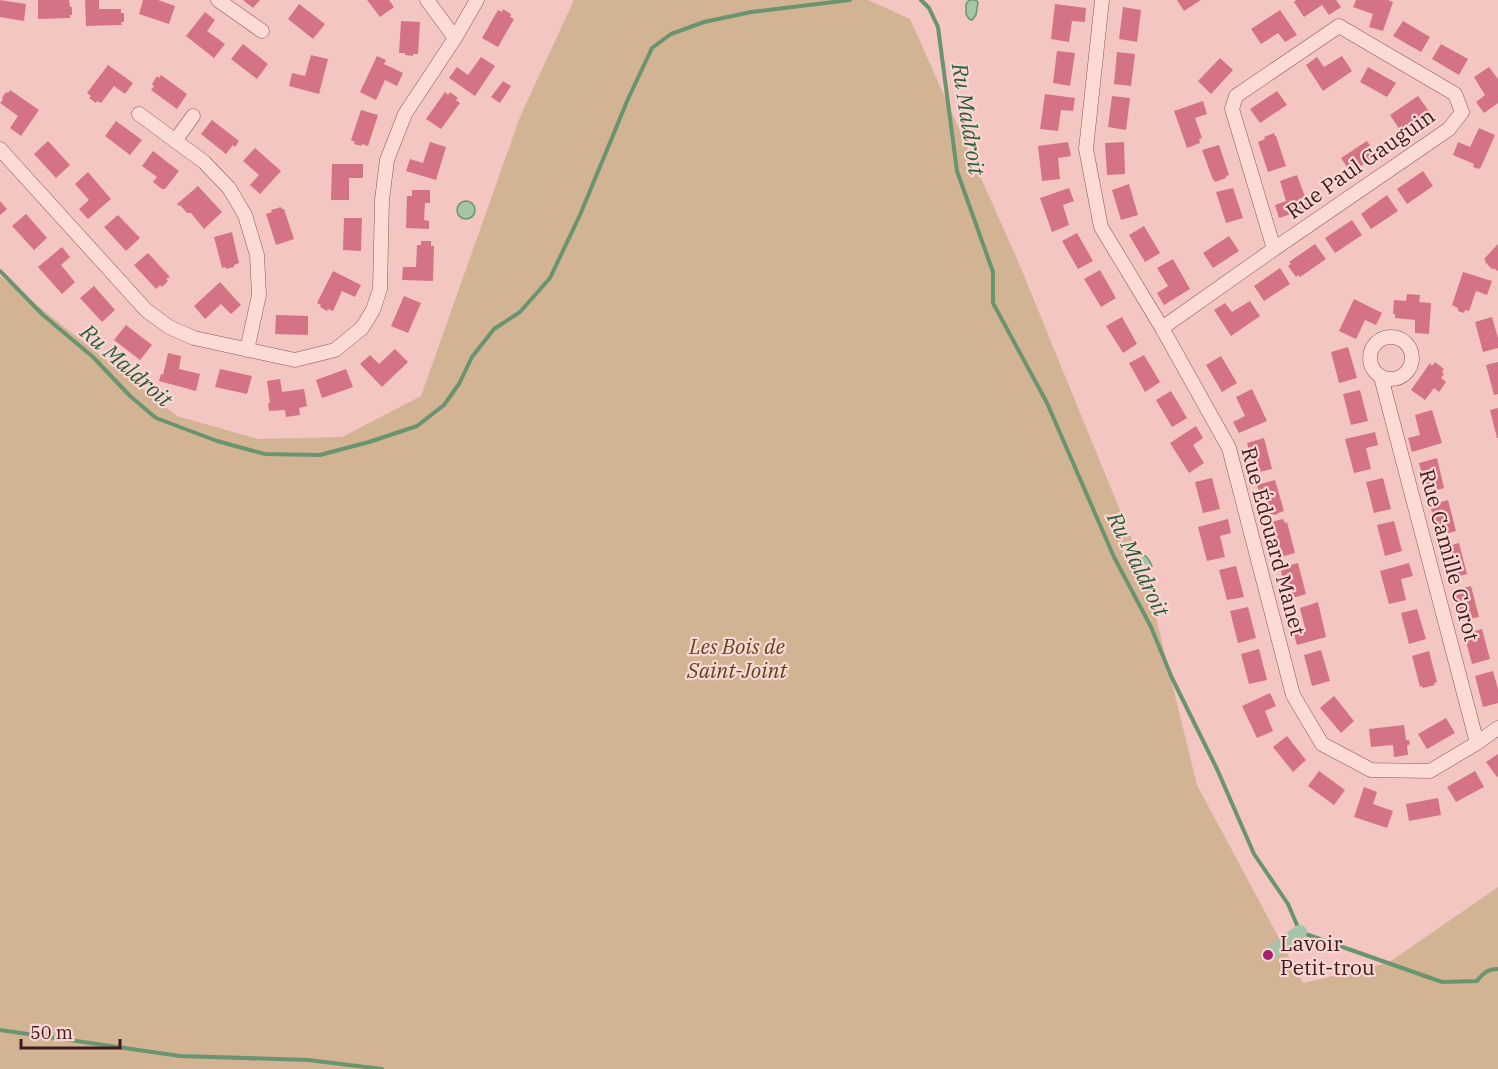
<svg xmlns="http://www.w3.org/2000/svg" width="1498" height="1069" font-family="'IBM Plex Serif',serif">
<rect width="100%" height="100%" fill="#f3c6c2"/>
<!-- green -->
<path fill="#d2b494" d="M574 0H868L910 19 1018 261 1144 569 1197 785 1303 983 1388 963 1498 887V1069H0V276L177 416 258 439 342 437 421 396 520 117Z"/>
<!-- water -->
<path fill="#a4c5a8" stroke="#6a9470" stroke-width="1.5" d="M969 0H975L978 2 976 15 972 20 969 19 966 14V4Z
M457 210a9 9 0 1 1 18 0a9 9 0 1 1-18 0Z
M1137 553C1146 554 1149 559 1152 566L1150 570 1146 571 1143 565 1134 560V555Z"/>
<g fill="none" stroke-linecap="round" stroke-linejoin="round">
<!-- stream -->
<path stroke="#6a9470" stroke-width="4" d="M921 0 929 8 938 27 957 171 993 272V303L1047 403 1114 557 1151 627 1172 678 1217 769 1254 854 1288 904 1300 932 1442 982 1477 981C1483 973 1488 969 1498 969
M0 271 43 315 93 357 130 396 156 418 217 441 265 454 320 455 369 442 417 426 444 405 459 384 472 357 494 329 520 312 550 278 580 215 628 99 652 48 671 34 704 22 751 12 850 0
M0 1030 180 1056 308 1060 382 1069"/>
<!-- canal -->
<path stroke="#a4c5a8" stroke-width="14" d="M1271 953 1300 932"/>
</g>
<!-- building -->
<path fill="#d57386" d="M0 0 26 4 24 21 0 17Z
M38 0H69L70 7H72V15H70V18L38 19Z
M85 0H99V9H121V13H124V22H121L122 25 86 26Z
M143 0H158L175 6 169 24 139 14Z
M243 0H260L253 8Z
M367 0H389L394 7 380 17Z
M1177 0H1201L1184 11Z
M1296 0H1336L1341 7 1329 15 1322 5 1304 17 1294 2Z
M1356 0H1388L1393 2 1383 31 1369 27 1373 14 1353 7Z
M299 4 325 24 313 39 288 19Z
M1055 4 1086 8 1085 22 1072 21 1069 42 1051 39Z
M1123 7 1141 10 1137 42 1119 39Z
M503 9 511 14 510 17 514 19 498 47 482 38 498 10 502 12Z
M1280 10 1297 35 1285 42 1278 33 1261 44 1251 29Z
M205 12 215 20 207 31 225 44 214 58 186 36Z
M401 21 420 22 418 54H413V56L405 55V53H399Z
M1403 21 1430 37 1421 52 1393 36Z
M243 44 268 64 257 79 231 59Z
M1441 44 1468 59 1459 75 1432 59Z
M1057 51 1075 53 1070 86 1053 83Z
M1117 52 1135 54 1131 86 1114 84Z
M311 55 328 59 319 94 289 86 292 73 305 76Z
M377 56 386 60 384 64 403 73 397 86 385 80 376 100 360 92Z
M1342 56 1352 71 1323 91 1306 65 1317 57 1324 67Z
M481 57 495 66 475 96 449 78 457 67 468 75Z
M1220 58 1233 70 1211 94 1198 81Z
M108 65 133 83 125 94 114 86 101 103 97 101 96 103 89 98 91 96 87 93Z
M1368 67 1396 83 1387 97 1360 82Z
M1489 67 1498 79V103L1484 113 1476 102 1485 95 1474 77Z
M161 75 187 94 177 109 151 90 154 86 152 84 157 76 159 78Z
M503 81 511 86 500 103 491 97Z
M10 90 39 110 21 136 10 128 18 116 0 103 3 100 2 98 6 92 8 93Z
M1277 91 1287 105 1260 123 1250 109Z
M445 92 448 95 450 92 458 98 456 100 460 103 441 129 426 119Z
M1045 94 1075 98 1073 111 1061 110 1058 131 1040 129Z
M1112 96 1130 98 1126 130 1108 127Z
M1418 96 1436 121 1425 128 1418 118 1400 130 1390 115Z
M1203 101 1207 114 1195 118 1202 138 1199 139 1200 143 1187 148 1174 111Z
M361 110 378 115 368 146 362 144V146L354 144 355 142 351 140Z
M212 120 239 141 235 147 233 145 226 154 201 134Z
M116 121 142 140 130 155 105 136Z
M1479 128 1495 135 1481 167 1479 169 1473 167 1474 164 1453 155 1458 142 1470 147Z
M1274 133 1275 136H1276L1286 166 1268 172 1258 142 1265 139 1264 137Z
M48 141 70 165 56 178 34 154Z
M1367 141 1377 155 1351 173 1341 158Z
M430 142 446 147 436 180 406 171 410 159 423 163Z
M1068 142 1071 156 1058 158 1060 179 1042 181 1038 146Z
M1124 142 1125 174 1107 175 1105 143Z
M1219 145 1229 175 1226 176V178L1215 182 1214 180H1213L1202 150Z
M255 148 281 171 260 194 250 185 259 175 243 161Z
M153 151 179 171 165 189H162L153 182 157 177 142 166Z
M332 164H363V178H349V200H331Z
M1423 171 1433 186 1407 204 1397 189Z
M88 172 111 199 88 219 79 209 89 200 75 184Z
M1297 175 1309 208 1279 218 1275 205 1286 201 1280 181Z
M1129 184 1138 215 1121 220 1112 190Z
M198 186 222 212 204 229 191 213H187L180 205 179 206 177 204Z
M1069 188 1074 201 1063 205 1069 225 1052 232 1040 198Z
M1233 188 1243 218 1226 223 1216 192Z
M412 190H430V203H425L424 220 429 221V229L406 228 407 196H412Z
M1387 195 1398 211 1371 229 1361 214Z
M0 201 7 209 0 215Z
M281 207 282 209H284L294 239 276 245 266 214 272 212 271 210Z
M26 214 47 238 34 250 12 226Z
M118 215 140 238 126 251 104 227Z
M344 218H362L361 251 343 250Z
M1352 220 1362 235 1335 253 1325 238Z
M1144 226 1160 253 1145 262 1129 235Z
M232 232 239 263 234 265V267L226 269V267L222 268 214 237Z
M1077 233 1093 261 1078 269 1062 241Z
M1229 236 1239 251 1213 268 1203 253Z
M421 241H431V246H434L433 281 402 280 403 267H416L417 245H421Z
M1315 244 1326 259 1300 277 1298 275 1296 277 1288 266 1291 264 1289 262Z
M1498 244V270L1497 271 1494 268 1493 270 1485 262 1486 261 1484 259Z
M62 247 70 257 61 265 75 282 62 294 38 267Z
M148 253 170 277 166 279 168 281 162 287 160 285 156 289 134 265Z
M1173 259 1190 289 1164 305 1157 293 1168 286 1157 268Z
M1280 268 1290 284 1264 301 1254 286Z
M1100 270 1116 298 1101 307 1084 279Z
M333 271 361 285 355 297 342 291 333 311 328 309 327 311 320 307 321 305 317 303Z
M1463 272 1492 281 1487 295 1476 291 1469 311 1465 310 1464 313 1458 311V308L1452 305Z
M220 282 241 305 231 314 221 304 205 319 194 306Z
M94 286 115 310 102 322 80 298Z
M1407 294 1420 295 1419 302 1431 303 1429 334 1415 333V320L1395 318V314H1393L1394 300 1406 301Z
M404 296 421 303 408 333 391 326Z
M1354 299 1382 313 1376 325 1365 320 1356 339 1339 331Z
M1250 301 1260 316 1231 336 1214 310 1225 303 1232 312Z
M276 315 308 316V335L275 334Z
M1122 317 1137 344 1123 353 1106 326Z
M1492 317 1498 338V348L1483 352 1475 322Z
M126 325 152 345 140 360 114 340Z
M1348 347 1357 378 1339 383 1331 352Z
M395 349 408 362 382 387 360 364 370 355 379 364Z
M168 353 181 356 179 369 200 374 196 391 159 381 161 374 163 375Z
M1144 355 1160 382 1145 392 1129 363Z
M1221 356 1237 383 1222 392 1206 365Z
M1435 362 1444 369 1442 372 1444 374 1441 378 1446 382 1439 392 1434 388 1425 400 1411 390 1430 363 1432 366Z
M1498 362V394L1494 395 1486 365Z
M220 369 252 376 247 394 215 387Z
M346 369 353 387 322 398 316 380Z
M280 379 282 392 304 389 307 406 299 408 300 415 286 417 285 410 269 411 268 403H270L267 381Z
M1252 389 1267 421 1239 433 1233 422 1245 416 1236 397Z
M1360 390 1368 421 1351 425 1343 394Z
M1171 391 1187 418 1172 427 1156 400Z
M1498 408V438H1497L1490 410Z
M1432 410 1442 443 1412 452 1408 438 1420 435 1415 415Z
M1196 426 1203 438 1193 445 1204 463 1189 473 1170 443Z
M1375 432 1378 445 1366 448 1371 469 1354 473 1345 439Z
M1264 438 1272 469 1255 473 1247 443Z
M1437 458 1444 488 1427 493 1419 463Z
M1212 478 1220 509 1203 513 1195 482Z
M1383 478 1391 509 1374 513 1366 482Z
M1275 480 1284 511 1278 513V514L1273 515V514L1266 515 1257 485Z
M1448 500 1456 531 1438 536 1430 505Z
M1228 519 1231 533 1220 536 1225 557 1207 561 1198 527Z
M1283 519 1285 523 1287 522 1295 553 1277 558 1269 527 1272 526 1271 522Z
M1394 521 1402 551 1385 556 1377 525Z
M1459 543 1467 574 1449 579 1441 548Z
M1298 563 1306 594 1289 599 1280 568Z
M1409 563 1413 576 1401 579 1406 600 1389 604 1380 571Z
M1236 566 1244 597 1227 600 1219 570Z
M1471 586 1479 617 1461 621 1453 591Z
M1318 602 1326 637 1297 645 1293 631 1305 628 1300 608Z
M1248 607 1256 638 1238 643 1230 611Z
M1417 609 1426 639 1409 644 1401 613Z
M1482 629 1490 659 1472 664 1464 634Z
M1259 649 1267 680 1249 684 1241 654Z
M1321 650 1330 681 1312 686 1304 655Z
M1429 651 1437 682 1434 683 1435 685 1423 688 1422 686 1420 687 1412 656Z
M1493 671 1498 689V703L1483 707 1475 676Z
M1270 693 1276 706 1265 711 1273 731 1257 738 1242 706Z
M1334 696 1354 721 1341 733 1320 708Z
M1446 718 1455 733 1427 749 1418 734Z
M1404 725 1406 740H1409L1410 744 1407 746 1408 755 1394 757 1393 745 1371 747 1369 729Z
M1287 736 1306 760 1293 772 1273 747Z
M1498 754V776L1497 777 1486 762Z
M1319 771 1345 790 1334 805 1308 786Z
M1475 771 1484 787 1456 802 1447 787Z
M1364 787 1377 792 1373 804 1393 811 1387 828 1354 817Z
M1438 798 1441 815 1409 821 1406 804Z
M1267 949 1274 957 1268 962 1261 954Z"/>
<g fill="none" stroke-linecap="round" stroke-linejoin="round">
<defs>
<path id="minor" d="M218 0 262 31
M427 0 455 38
M1102 0 1086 149 1101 227 1162 328 1229 448 1293 695 1322 744 1371 770 1430 771 1477 743 1498 728
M139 114 204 162 229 188 245 215 257 255 259 295 247 350
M175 141 193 116
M0 149 146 310 169 327 194 338 295 360 335 350 362 328 373 310 380 289 382 200 387 160 405 114 455 38 477 0
M1162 328 1274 249 1449 129 1462 112 1455 94 1339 26 1236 96 1232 109 1274 249
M1370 358a21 21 0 1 1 42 0a21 21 0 1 1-42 0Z
M1381 377 1477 743"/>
</defs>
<!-- minor casing -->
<use href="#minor" stroke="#8f565b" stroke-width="15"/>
<!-- minor -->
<use href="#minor" stroke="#fcdad6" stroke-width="14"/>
</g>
<!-- markers -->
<circle fill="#a52071" stroke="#f9d6d2" stroke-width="2" cx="1268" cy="955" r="6"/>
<g text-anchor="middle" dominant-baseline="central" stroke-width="4.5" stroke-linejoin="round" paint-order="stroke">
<!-- street labels -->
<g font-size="21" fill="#3d1c20" stroke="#f9d6d2">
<text transform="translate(1360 163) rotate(-35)">Rue Paul Gauguin</text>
<text transform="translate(1274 541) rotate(75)">Rue Édouard Manet</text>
<text transform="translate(1450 555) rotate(75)">Rue Camille Corot</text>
</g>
<!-- park labels -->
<g font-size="21" font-style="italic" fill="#5c4721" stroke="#f9d6d2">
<text x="737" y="646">Les Bois de<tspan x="737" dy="24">Saint-Joint</tspan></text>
</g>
<!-- poi labels -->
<g font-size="21" fill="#3d1c20" stroke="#f9d6d2" text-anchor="start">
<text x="1280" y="943">Lavoir<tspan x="1280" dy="24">Petit-trou</tspan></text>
</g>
<!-- water labels -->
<g font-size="22" font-style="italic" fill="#2a5e3b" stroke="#f9d6d2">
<text transform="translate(969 119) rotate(81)">Ru Maldroit</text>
<text transform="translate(127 365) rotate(41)">Ru Maldroit</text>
<text transform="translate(1139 564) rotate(64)">Ru Maldroit</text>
</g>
</g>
<!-- scale -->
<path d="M21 1039v9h99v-9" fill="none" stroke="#3d1c20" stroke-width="3"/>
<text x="30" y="1039" font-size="18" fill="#3d1c20" stroke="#f9d6d2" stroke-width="4.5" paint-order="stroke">50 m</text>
</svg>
